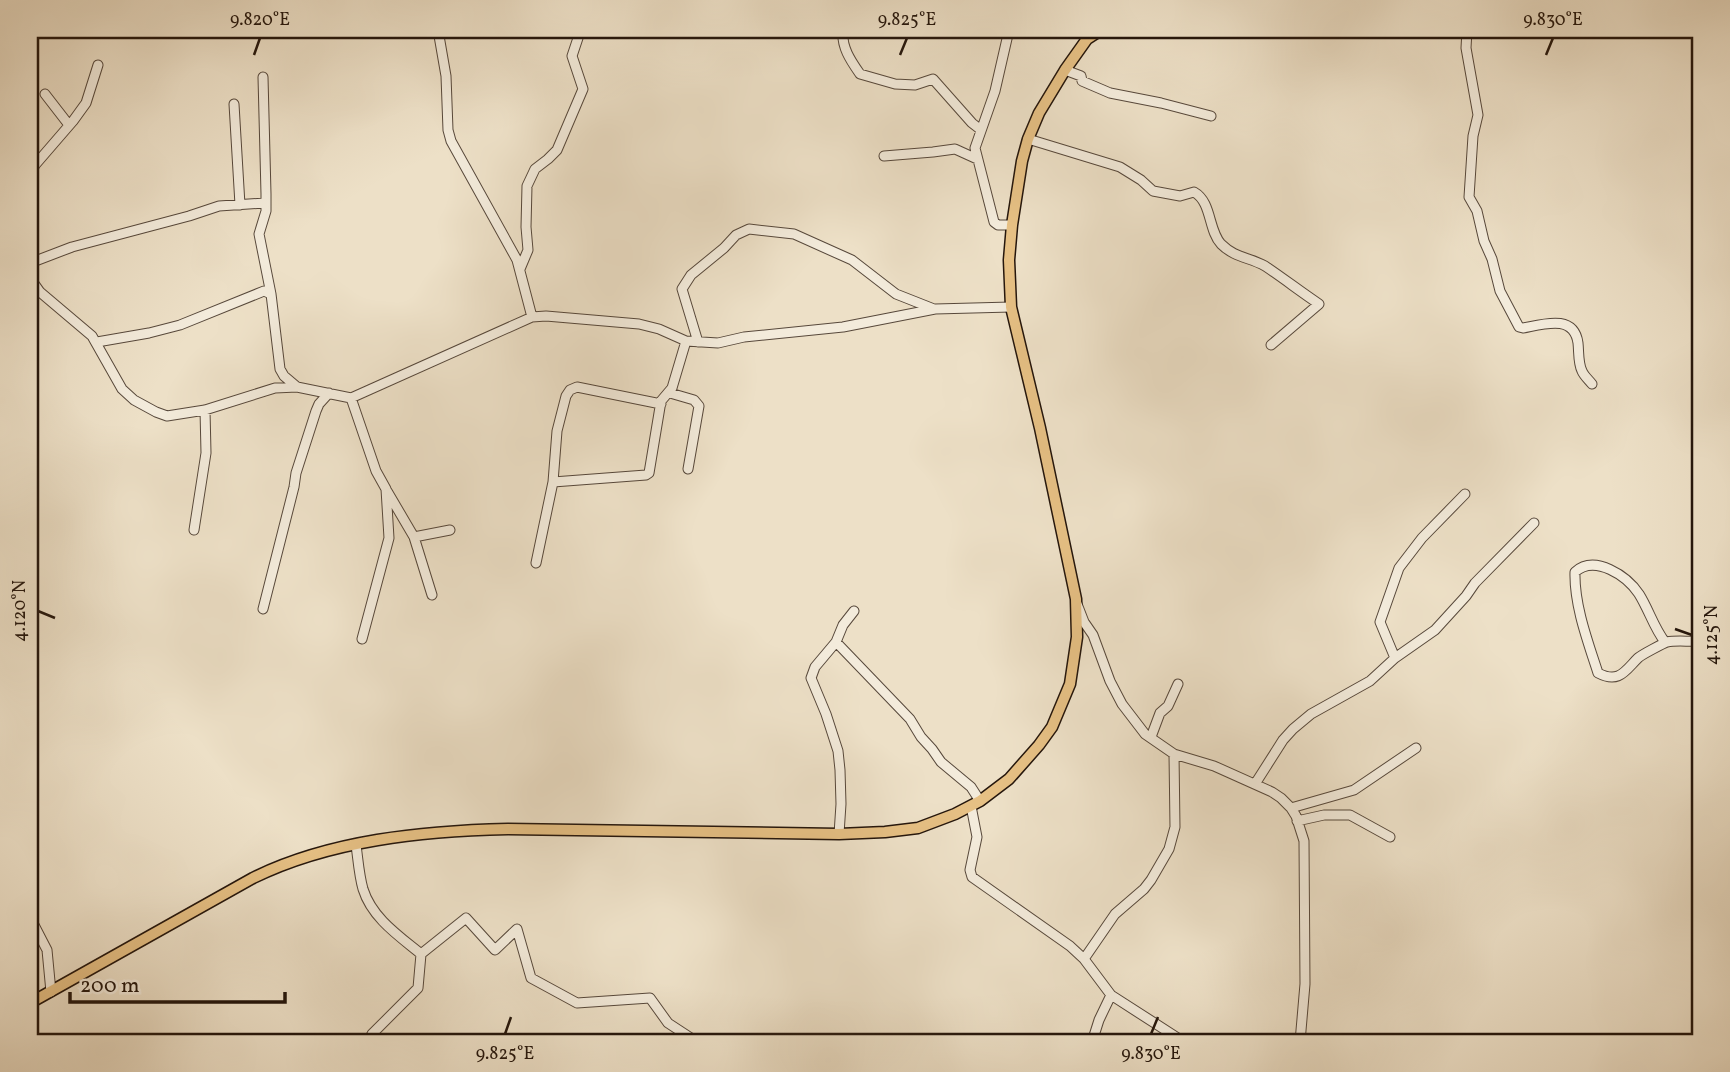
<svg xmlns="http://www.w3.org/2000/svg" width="1730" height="1072" font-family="Vollkorn,serif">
<rect width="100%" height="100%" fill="#ede0c7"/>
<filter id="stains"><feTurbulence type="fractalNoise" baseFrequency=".00286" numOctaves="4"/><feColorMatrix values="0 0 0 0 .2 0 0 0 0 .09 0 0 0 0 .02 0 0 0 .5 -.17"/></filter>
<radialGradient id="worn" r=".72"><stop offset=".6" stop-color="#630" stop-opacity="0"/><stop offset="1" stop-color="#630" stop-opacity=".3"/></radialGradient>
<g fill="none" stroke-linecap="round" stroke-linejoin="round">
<defs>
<path id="minor" d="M438 30 446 76 448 130 451 141 517 260 532 317
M843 30C841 47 851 61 860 74L895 84 915 85 933 79 972 123 981 130
M1009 30 995 91 975 148 994 222 998 225H1012
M1467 30 1466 48 1478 115 1473 136 1469 197 1477 211 1484 241 1492 259 1500 291 1519 327 1523 328C1544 324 1574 314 1578 343 1579 352 1578 363 1582 371 1584 376 1589 380 1592 384
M1065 70 1081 76 1082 81 1110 93 1161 103 1211 116
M263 77 266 194V211L259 234 271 294 280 369 284 376 297 387
M45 94 69 125
M234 104 240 205
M1028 139 1120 167 1141 180 1153 191 1180 196 1194 192C1212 202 1208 230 1221 244 1235 258 1249 257 1265 266 1283 278 1301 292 1319 304L1271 345
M884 156 933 152 955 149 977 159
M30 173 35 165 73 121 86 103 98 65
M30 263 72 247 189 216 219 206 265 203
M520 269 528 250 526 227 527 186 535 169 548 159 557 150 583 89 572 56 578 38V30
M30 278 40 292 92 336 122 389 134 400 156 412 167 416 205 410 275 388 297 387 351 398 532 317 546 316 639 324 659 329 686 341 718 343 744 337 843 327 935 309 1011 307
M97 342 149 333 180 325 264 291 271 294
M698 342 682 289 691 275 724 248 736 235 749 229 794 234 852 260 896 294 934 309
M670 393 694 400 699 406 688 469
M351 398 376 471 386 489 389 538 362 639
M553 482 557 431 566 396 570 390 577 387 661 404
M387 491 414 537 432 595
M194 530 206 453 205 410
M414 537 450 530
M536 563 553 482 646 475 649 473 661 401 672 388 686 341
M1077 604 1084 622 1093 635 1110 681 1122 704 1145 734 1174 754 1214 766 1272 792 1281 798 1291 808 1296 816 1304 841 1305 984 1300 1042
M263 609 294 487 296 473 316 411 319 404 329 393
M836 642 910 719 921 737 932 749 941 762 971 787 980 801
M1665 642C1654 628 1649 610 1639 594 1627 576 1595 554 1575 572 1574 605 1588 642 1598 673 1619 684 1625 671 1638 658 1641 655 1664 643 1667 642 1677 640 1690 642 1700 641
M1395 658 1380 622 1399 568 1422 538 1465 494
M1151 737 1160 713 1168 706 1178 684
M1255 784 1283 740 1293 729 1311 714 1370 681 1395 658 1435 630 1466 596 1475 583 1534 523
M971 806 977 837 970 870 972 877 1070 946 1084 959 1111 995 1184 1042
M1291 808 1354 790 1416 748
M1297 821 1324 815H1350L1390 837
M839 834 841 804 840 770 838 751 826 714 811 678 815 667 836 642 843 625 854 611
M356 845C358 859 359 875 363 889 372 918 399 936 421 954L466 918 495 950 517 929 531 978 577 1003 650 998 668 1023 697 1042
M32 921 47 950 51 992
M1084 959 1115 914 1144 889 1151 880 1169 849 1175 827 1174 754
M368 1042 372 1034 418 988 421 954
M1092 1042 1099 1020 1111 995"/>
<path id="major" d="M30 1003 253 878C330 840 423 831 508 829L839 834 885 832 918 828 955 814 980 801 1009 779 1039 745 1052 727 1070 684 1077 637 1076 599 1040 428 1011 307 1009 260 1012 225 1022 161 1028 139 1039 113 1065 70 1087 39 1101 30"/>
</defs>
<!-- minor casing -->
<use href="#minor" stroke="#57483b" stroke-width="11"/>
<!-- major casing -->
<use href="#major" stroke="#25160c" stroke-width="13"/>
<!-- minor -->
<use href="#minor" stroke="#f3ebdb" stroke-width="9"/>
<!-- major -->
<use href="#major" stroke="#e6c084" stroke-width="10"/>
</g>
<!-- ticks -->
<path fill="none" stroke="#25160c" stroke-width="2.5" d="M254 55 260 38M900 55 907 38M1546 55 1553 38M38 611 55 618M1675 629 1692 635M505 1034 511 1017M1151 1034 1158 1017"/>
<!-- margin -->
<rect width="1730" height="1072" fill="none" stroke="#ede0c7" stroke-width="77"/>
<!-- scale -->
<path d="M70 992v10h215v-10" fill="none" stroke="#25160c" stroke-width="3.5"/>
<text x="80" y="992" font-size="21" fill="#25160c" stroke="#f3ebdb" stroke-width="5" paint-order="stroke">200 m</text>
<rect x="38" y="38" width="1654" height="996" fill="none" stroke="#25160c" stroke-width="2.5"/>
<g font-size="18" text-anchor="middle" fill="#25160c">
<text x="260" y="25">9.820°E</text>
<text x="907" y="25">9.825°E</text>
<text x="1553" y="25">9.830°E</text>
<text transform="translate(19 611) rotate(-90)" y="6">4.120°N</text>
<text transform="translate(1711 635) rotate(-90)" y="6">4.125°N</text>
<text x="505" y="1059">9.825°E</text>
<text x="1151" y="1059">9.830°E</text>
</g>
<rect width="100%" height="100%" filter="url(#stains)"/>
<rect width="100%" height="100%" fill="url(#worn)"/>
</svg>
